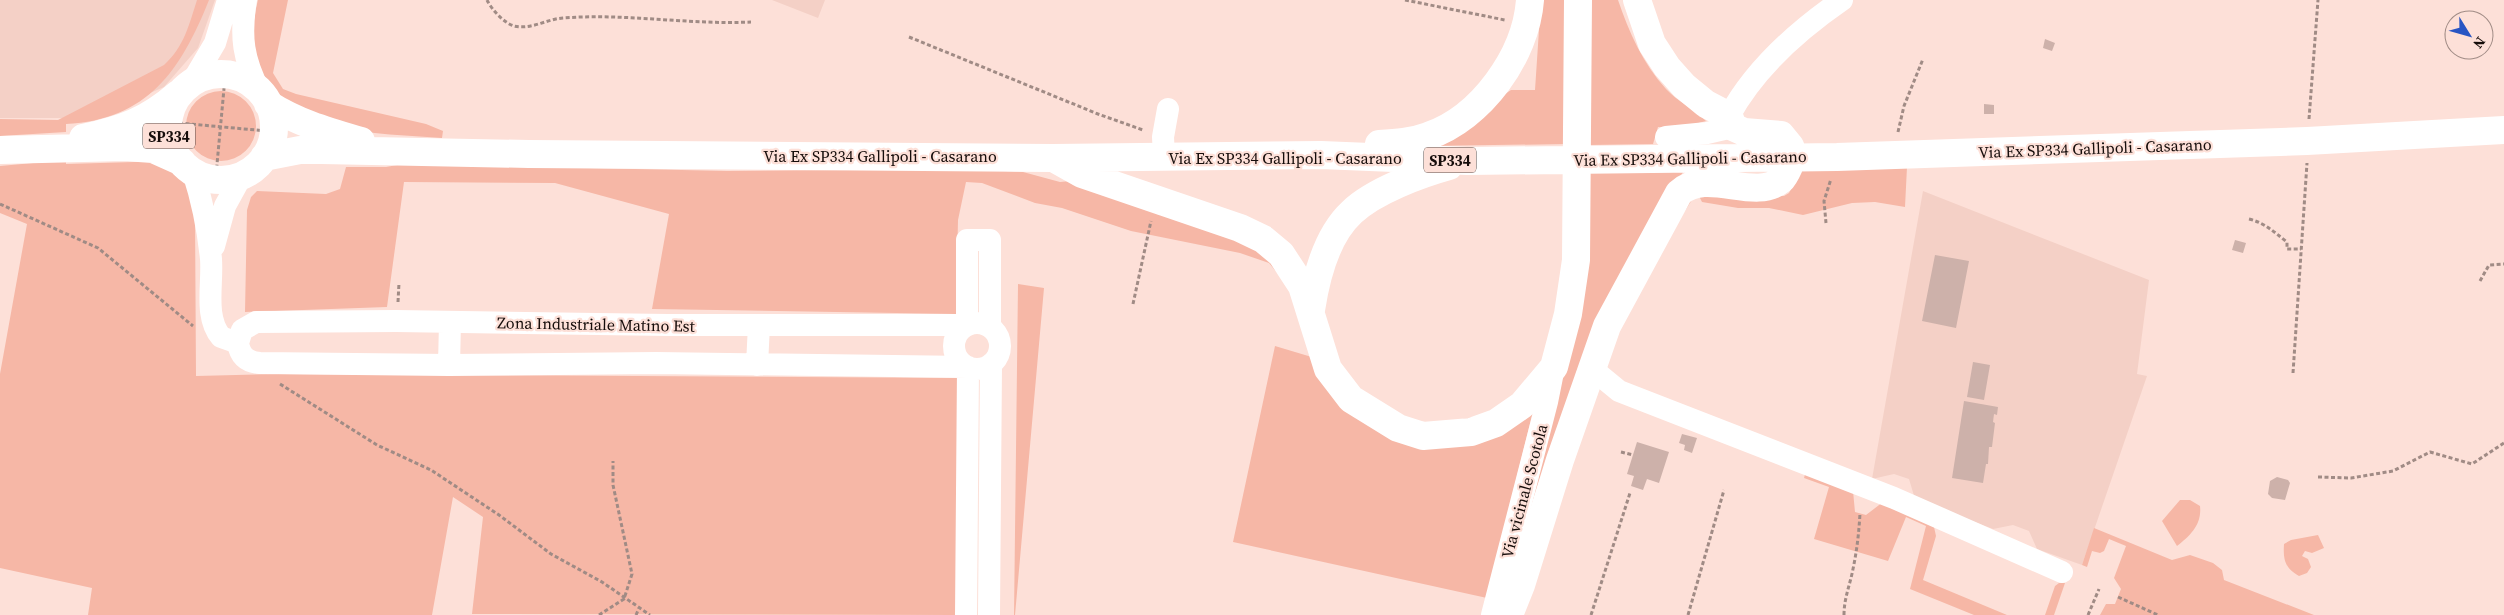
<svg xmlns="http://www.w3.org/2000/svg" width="2504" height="615" font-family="'Source Serif 4',serif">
<rect width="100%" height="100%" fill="#fde0d8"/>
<!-- built -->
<path fill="#f4d0c6" d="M0 0H215L198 48 164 87 92 118H0Z
M772 0H825L818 18Z
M1923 191 2149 280 2137 374 2147 376 2082 565 2037 549 2029 531 2013 525 1993 529 1915 499 1909 479 1894 474 1872 479Z"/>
<!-- green -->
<path fill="#f6b7a6" d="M197 0H209C181 70 148 120 66 124V132L0 136V119L58 120 164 65C184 47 189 25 197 0Z
M258 0H288L273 73 283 89 296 94 426 124 443 131 442 138C403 135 361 135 324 122 301 113 257 83 252 57 250 47 255 10 258 0Z
M1541 0H1567L1569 144 1428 146 1511 90H1535Z
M1587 0H1618C1629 32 1643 64 1666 89 1677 101 1694 109 1706 121L1679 128 1658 127 1653 144 1589 145Z
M186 126a35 35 0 1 1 70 0a35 35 0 1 1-70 0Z
M66 160V164L168 161 187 182 195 214 196 376 280 374 959 378 957 615 472 614 483 517 453 497 432 615H88L92 588 0 568V374L27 224 0 213V166Z
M403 164 727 171 968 169 1023 172 1060 182 1082 180 1268 252 1299 299 1269 263 1240 253 1131 231 1062 208 1035 203 982 183 966 182 958 220 956 314 652 309 669 214 555 183 404 182 387 307 245 312 247 210 251 197 257 191 326 194 340 189 346 167H386Z
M1907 167 1905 207 1875 202 1852 203 1803 215 1769 208H1738L1702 202 1697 192 1644 275 1642 272 1698 189 1784 196 1789 193 1801 169Z
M1683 172 1630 267 1505 614 1589 173Z
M1018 284 1044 288 1015 615H1014Z
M1275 346 1315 358 1385 432 1534 407 1487 598 1233 542Z
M1806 471 1853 491 1855 512 1866 515 1883 502 1934 527 1936 536 1923 580 2007 615H1974L1910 589 1926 526 1906 517 1888 561 1814 539 1829 487 1804 478Z
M2180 500H2190L2200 506C2202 524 2191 535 2177 546L2162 521Z
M2094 528 2172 560 2190 555 2213 563 2222 570 2224 580 2314 615H2100L2106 604H2115L2121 589 2114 578 2126 546 2109 539 2104 551 2100 553 2092 551 2087 567 2082 565Z
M2318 535 2324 548 2312 553 2305 551 2302 556 2308 559 2311 567 2307 573 2299 576C2285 568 2283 560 2284 544L2291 540Z
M2059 583H2065L2054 615H2045L2055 586Z"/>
<!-- building -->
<path fill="#cdb1aa" d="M2045 39 2055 43 2052 51 2043 48Z
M1984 104 1994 105V114H1984Z
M2235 240 2246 243 2243 253 2232 250Z
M1935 255 1969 261 1956 328 1922 321Z
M1973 362 1990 365 1984 400 1967 397Z
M1964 401 1998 407 1997 415 1994 414 1993 422 1995 423 1992 447H1989L1988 464H1986L1983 483 1952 478Z
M1682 434 1697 438 1692 453 1684 450 1685 445 1679 443Z
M1637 442 1669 452 1659 483 1647 479 1643 490 1631 486 1634 476 1627 474Z
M2277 477 2288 480 2290 483 2285 500 2272 498 2268 494 2270 481Z"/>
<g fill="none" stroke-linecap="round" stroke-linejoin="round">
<!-- path -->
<path stroke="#a08b85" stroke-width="3" stroke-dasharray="4 2.5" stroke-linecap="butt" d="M487 0C492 10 504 23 514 26 531 30 547 19 563 18 626 13 688 25 751 22
M1405 0 1505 20
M909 37 1098 114 1143 130
M2309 119 2318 0
M179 123 267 131
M1898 132 1904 106 1923 59
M216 175 226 67
M0 204 98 248 193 326
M2249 219C2265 223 2274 232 2287 242V249H2301
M1826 223 1824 201 1831 179
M2480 281 2489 265 2504 264
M398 302 399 283
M1133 304 1151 221
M2293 373 2307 163
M280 384 377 445 431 470 499 515 551 554 602 582 650 615
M1621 452 1633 455
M2318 477 2351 478 2393 471 2430 452 2472 464 2504 443
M2118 597 2158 615
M599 615 624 599 632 574 613 485V461
M636 615 639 608
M1591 615 1630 493
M1688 615 1724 490
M1844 615C1844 598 1850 585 1853 569 1857 550 1859 532 1860 513
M2088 615 2099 589"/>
<!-- minor -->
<path stroke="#fff" stroke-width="22" d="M246 0C240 37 243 59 260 92
M192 82 215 43 228 0
M1729 116C1755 68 1797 31 1842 0
M1666 137 1707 133 1733 127
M1164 156 1163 137 1168 109
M193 172C202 200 208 229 211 259 213 284 204 317 221 337L238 343
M214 246 225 206 242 175
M954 346a23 23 0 1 1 46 0a23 23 0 1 1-46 0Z
M449 365 450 322
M757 365 759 325
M1591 368 1619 391 1894 498 2062 572
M966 615 968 367 656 363 449 365 260 363C247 362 240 356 238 343L242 330 256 322 396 321 668 325H967V240H990V327
M989 615 991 364
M1492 615 1547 402 1554 367"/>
<!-- major -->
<path stroke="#fff" stroke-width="28" d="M168 127a53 53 0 1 1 106 0a53 53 0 1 1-106 0Z
M268 104C298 123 327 131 361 141
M83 138C123 129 147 121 178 94
M1379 144C1396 143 1412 142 1428 136 1481 118 1526 56 1530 0
M0 150 125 147 153 149 182 162
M264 157 300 150H321L529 154 1053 158 1321 155 1467 161 1837 157 2307 141 2504 130
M1057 160 1082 174 1240 228 1263 239 1281 254 1302 286 1328 369 1351 399 1398 428 1423 436 1471 432 1496 423 1522 405 1554 367 1568 314 1576 260 1578 0
M1311 310C1316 277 1327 235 1352 212 1374 191 1420 174 1449 166
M1509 615 1521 585 1560 460 1607 326 1679 193C1707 167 1754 202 1781 180 1786 176 1790 163 1794 156L1790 146 1781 135 1744 132 1733 127 1729 116 1706 104 1684 86 1667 67 1652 44 1637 0"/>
</g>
<g text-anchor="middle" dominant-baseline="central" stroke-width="4.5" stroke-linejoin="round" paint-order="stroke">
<!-- shield labels -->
<g fill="#fde0d8" stroke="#5b4c48" stroke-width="1">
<rect x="143" y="123.5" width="52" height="25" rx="4"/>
<rect x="1424" y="147.5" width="52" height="25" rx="4"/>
</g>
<g font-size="15" font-weight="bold" fill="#160d0b">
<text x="169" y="136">SP334</text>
<text x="1450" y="160">SP334</text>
</g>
<!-- street labels -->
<g font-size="16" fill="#160d0b" stroke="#fde0d8">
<text transform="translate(2095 148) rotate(-2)">Via Ex SP334 Gallipoli - Casarano</text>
<text x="880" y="156">Via Ex SP334 Gallipoli - Casarano</text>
<text x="1285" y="158">Via Ex SP334 Gallipoli - Casarano</text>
<text transform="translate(1690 158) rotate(-1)">Via Ex SP334 Gallipoli - Casarano</text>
<text transform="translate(596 324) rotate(1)">Zona Industriale Matino Est</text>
<text transform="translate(1524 491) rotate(-75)">Via vicinale Scotola</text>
</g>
</g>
<!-- north arrow -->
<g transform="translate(2469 35) rotate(127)"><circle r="24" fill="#fde0d8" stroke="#a18c86"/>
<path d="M0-4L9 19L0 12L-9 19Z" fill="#2855c3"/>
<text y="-8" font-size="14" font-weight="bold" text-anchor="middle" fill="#160d0b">N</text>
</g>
</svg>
